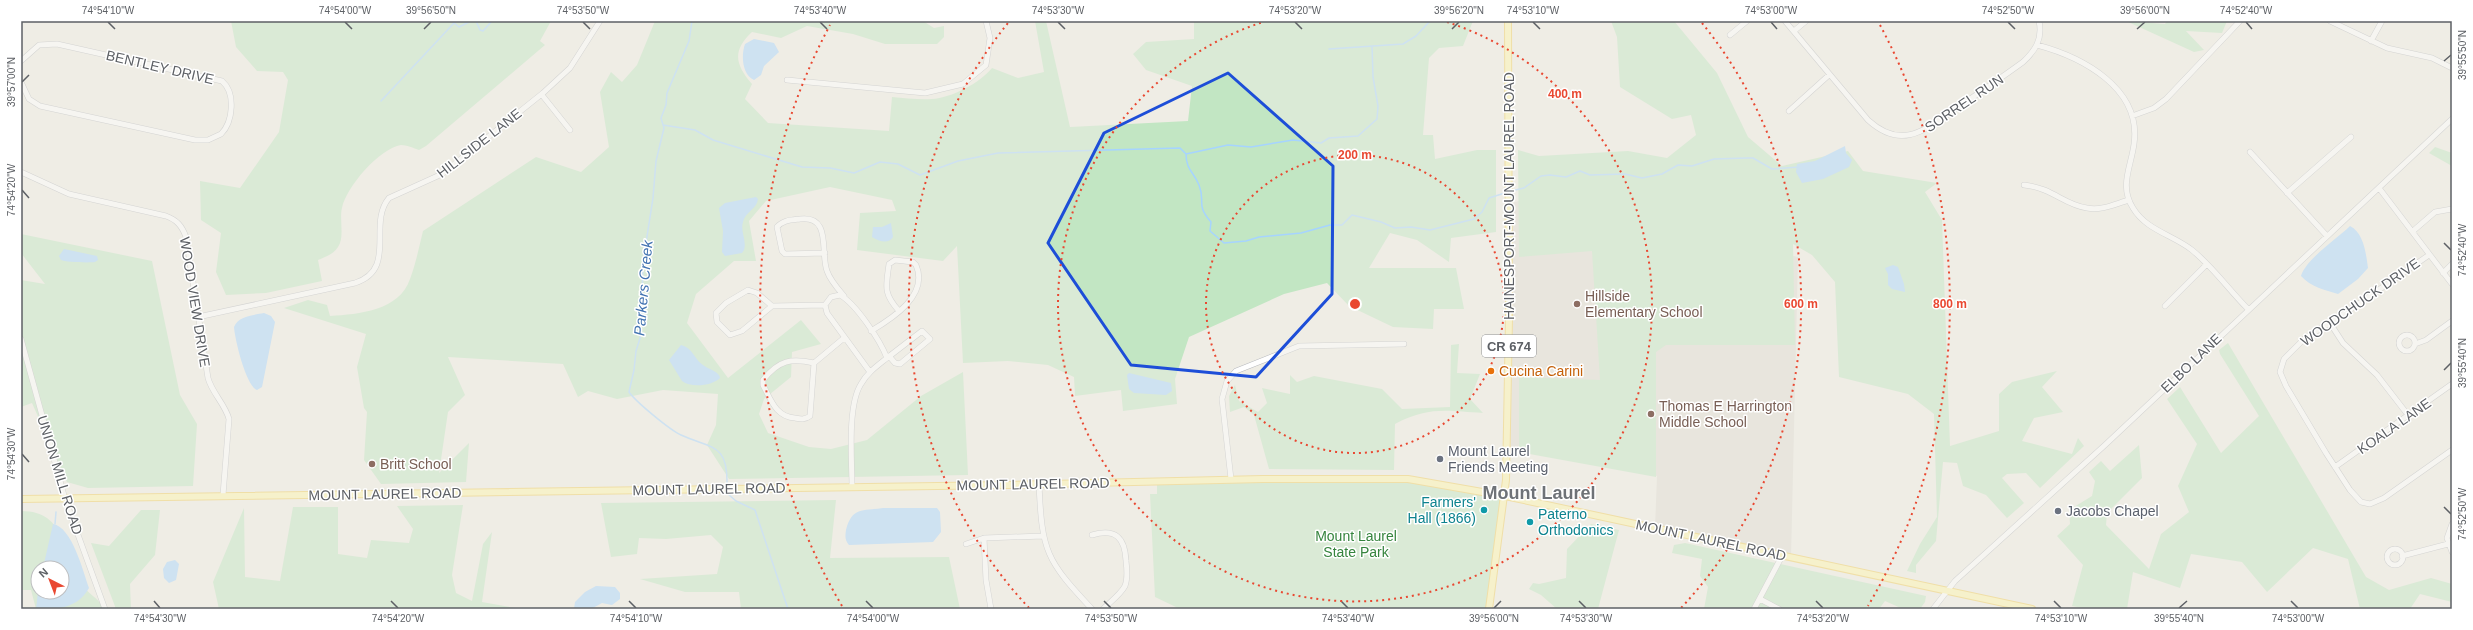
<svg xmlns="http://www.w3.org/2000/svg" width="2473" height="630" font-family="Arial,sans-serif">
<rect width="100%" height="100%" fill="#efede5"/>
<!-- education -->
<path fill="#dfdcd3" d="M1552 191 1658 229 1798 257 1791 558 1655 528 1657 476 1506 447 1509 204Z"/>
<!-- green -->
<path fill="#c2e6c3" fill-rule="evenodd" d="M231 21H551L540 41 545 45 426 146 419 150C414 148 406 145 401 145 380 148 346 187 342 208 339 219 345 237 338 247 334 254 325 257 318 260L322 281 266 293 226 295 216 272 221 233 201 220 200 181 240 188 279 132 288 80 283 72 257 71 236 47Z
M655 21H923L934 28 944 26V37L937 44H885L853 34 807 26 781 38 752 32C732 51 735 64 752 84L745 99 768 123 889 131 892 97C905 98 919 100 932 99 951 98 980 83 992 68L1018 78 1044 72 1035 21H1046L1070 127 1188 121 1192 86 1146 70 1133 54 1146 42 1194 39V21H1473L1463 46 1439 48 1429 58 1423 135H1433L1435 159 1477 150H1496V232L1451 238 1449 262 1417 240 1390 233 1369 268H1456L1464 309H1434L1433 329 1393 327 1349 306 1327 283 1284 294 1189 337 1175 379 1177 404 1123 411 1121 390 1075 396 1074 377 1048 365 1008 361 963 363 957 246 943 261 857 250 860 213 896 211 892 200 830 187 766 201 749 221 756 261H734L696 294 687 323 728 378 801 320 821 344 792 352 791 377 764 399 759 414 768 433 809 447 831 449 867 440 921 396 963 372 968 475 729 479 707 445 716 425 718 394 663 390 617 399 588 391 578 397 563 364 448 357 465 395 448 412 439 473 469 443 466 482 381 484 364 460 367 412 364 408 357 367 366 334 284 308 308 300 327 305 330 316C359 314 399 311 410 279 416 263 419 247 423 231L536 157 581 172 609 147 600 92 611 72 622 82 637 65Z
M1611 21H1674L1717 73 1748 137 1782 166 1848 151 1863 171 1937 183 1925 192 1942 220 1950 446 1999 431V394L2012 382 2057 371 2042 387 2063 412 2034 418 2022 441 2072 454 2078 438 2084 446 2040 488 2026 473 2007 474 2002 478 2024 503 2007 518 1986 495 1963 486 1957 463 1943 462 1936 541 1916 565V573L1907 571 1920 544 1937 517 1934 414 1908 394 1839 377 1835 282 1812 255 1793 244 1795 345H1666L1656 352V477L1519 452V377L1600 380 1592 251 1519 257 1518 150 1539 156 1628 151 1667 158 1696 135 1691 115 1672 119 1620 87 1617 37Z
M2126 21 2165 24 2167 21H2227L2222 33 2186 31 2204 50 2194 52Z
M2435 147 2452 153V166L2429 153Z
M21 234 152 261 180 395 197 424 193 486 88 488 67 482 32 403 21 407V280L45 284 21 253Z
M2228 343 2366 577 2389 590 2431 578 2452 584V602L2420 594 2410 609H2360L2348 559 2313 548 2267 592 2242 562 2191 554 2180 588 2133 572 2127 609H2087L2072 606 2083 565 2057 536 2070 524 2069 510 2092 496 2095 481 2089 472 2101 461 2110 471 2139 445 2142 478 2107 513 2106 525 2149 569 2161 534 2189 512 2178 486 2197 444 2167 399 2180 387 2221 453 2259 416 2220 354 2219 350Z
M1459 344 1457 373 1480 374 1470 399 1483 413C1447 411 1429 406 1395 424L1394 470 1269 469 1254 415 1244 407 1230 412 1229 396 1235 385 1239 401 1258 412 1267 403 1262 388 1290 394V375L1297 382 1314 376 1382 389 1402 409 1450 407 1451 345Z
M1408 479 1505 496 1487 609H1180L1155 597 1150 494H1157V483Z
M836 500 830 558 949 557 960 609H741L739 592H685L640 579 717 574 723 547 711 535 666 539 639 538 637 554 611 557 601 503Z
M463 505 452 575 456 593 472 601 483 544 492 532 482 602 521 609H219L213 582 244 508 245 577 280 581 293 507H338V554L367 558 371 540 409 543 413 529 397 506Z
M141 510H160L155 555 130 584 131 609H116L91 543 109 546Z
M21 511C68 511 61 555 81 584 87 593 100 599 104 609H36L31 590H21ZM38 568H62V592H38Z
M1591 524 1619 530 1598 609H1557L1541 595 1529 589 1533 583 1539 584 1566 578 1567 549Z
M1685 543 1926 596 1925 602 1920 609H1903L1885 601 1879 609H1704L1708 587 1700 576 1702 559 1672 553 1674 545Z"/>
<!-- water -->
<path fill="#a6d4ff" d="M754 39 774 43 779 52 764 66 761 75 754 80C742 75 741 55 745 44Z
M1845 146 1846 153 1852 160 1849 167 1823 179 1802 183 1796 172 1797 164 1815 161Z
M756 197 758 199C757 209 745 212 743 222 740 231 747 241 744 250L742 253 725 256 722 252 723 231 719 208 725 203Z
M891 223 893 237C888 245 879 241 872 237L873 227H882Z
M2350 226C2364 233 2366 254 2368 268L2358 279 2338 294C2325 290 2311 287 2301 276 2306 259 2337 239 2350 226Z
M64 249 97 256 98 260 95 262C88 263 65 262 61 260L59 256Z
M1893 265 1898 267 1904 284 1905 292 1892 289 1888 285V274L1885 268Z
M264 313 271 316 275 322 262 387 257 390C246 386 235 340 234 327 238 316 254 315 264 313Z
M681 345C693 348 694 359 703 365 708 369 720 372 720 378 712 386 691 388 682 381L669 360Z
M1129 373 1171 383 1172 391 1166 395 1134 393 1129 389 1127 375Z
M883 508H937L940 512 941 532 933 542 849 545C845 540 845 537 846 530 852 507 862 511 883 508Z
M53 524C72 527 83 571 89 588 77 609 58 609 36 609L38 592H62V568H43Z
M175 560 179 564 176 580 169 583 164 578 163 569 167 562Z
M596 586 615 587 620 593V599L612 605 602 603 591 609H574L575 602 585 592Z"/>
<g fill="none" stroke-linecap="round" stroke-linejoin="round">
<!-- stream -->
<path stroke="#a6d4ff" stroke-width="1.5" d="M452 21 459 27 471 21
M476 21 480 30 483 31 492 21
M692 21 689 41 667 93 666 105 661 118 664 128 656 161 653 198 643 262 641 335 636 351 634 370 629 392C636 402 670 430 681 435 712 449 728 443 727 485
M1329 49 1403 44 1416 36 1430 21
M381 101 454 23
M663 125 695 130 713 140 802 167 830 168 854 173 880 162 898 164 920 175 958 161 998 153 1180 148 1186 154C1186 170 1194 172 1199 185 1206 202 1195 204 1211 222L1210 231 1224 243 1246 241 1259 237 1301 233 1330 225H1342L1352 215 1381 222 1395 228 1411 227 1430 230 1474 219 1482 212 1489 198 1508 192
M1186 154 1228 145 1251 147 1293 140 1321 143 1329 138 1358 136 1377 119 1378 106 1373 77 1372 46
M1511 191 1524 188 1541 176 1550 175 1566 177 1580 171 1590 175 1625 174 1642 178 1662 174 1678 165 1692 166 1714 159 1747 158H1753L1772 169 1799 167
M728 494 736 501 755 510 788 609
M55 524 56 512"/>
<defs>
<path id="minor" d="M1785 21 1868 120C1903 152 1927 128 1957 108 1979 93 2001 78 2023 62 2035 51 2043 39 2039 21
M2330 21 2387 48 2432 58 2452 68
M1794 31 1806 21
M1730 35 1747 21
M2371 41 2382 21
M2037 45C2082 57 2142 88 2134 144 2131 167 2119 186 2133 208 2146 230 2173 235 2192 250 2213 267 2229 290 2248 309
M21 61 39 45 57 44 222 81C236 93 233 122 221 134L208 140H195L40 106 29 99 21 82
M787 80 925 93 963 84 986 65 990 38 986 21
M542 95 570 130
M1789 111 1829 75
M2132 116 2154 108 2166 99 2240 21
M2250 152 2327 236
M21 172 69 194 166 216C177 220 182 226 186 237L208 378C212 393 225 404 229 419L223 495
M2024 185C2053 188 2064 205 2087 208 2101 211 2115 204 2129 200
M2379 188 2452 284
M2287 193 2351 137
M2413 231 2435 212 2452 209
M825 253 785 254 782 251 777 227C783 220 791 220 800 219 832 215 820 252 827 271 830 280 838 289 844 296
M2429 255 2344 314 2305 338 2284 359 2280 372 2286 386 2326 453 2350 490 2361 502 2370 504 2384 498 2452 450
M2443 273 2452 264
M748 290 757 293 772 306 742 331 730 335 717 322 716 313 726 303Z
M772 306 825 305
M2165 306 2207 264
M198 317 355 283C398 269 367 224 389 198L442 174 543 93 570 68 600 21
M2330 323 2343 343 2377 375 2408 415
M871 331C893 318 929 295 916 265L913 262 895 260 889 264C886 287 883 293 899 311
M2399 343a8 8 0 1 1 16 0a8 8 0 1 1-16 0Z
M21 339 65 499 105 609
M2415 344 2426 340 2452 321
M887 358 922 331 930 339 900 364 895 363 889 356
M814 363 810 416C805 420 801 419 795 418 776 417 771 400 763 385V380C779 360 791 358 814 363L844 338
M2335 467 2452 384
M1231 479 1222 399 1227 381 1236 371 1299 346 1404 344
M1039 484C1042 552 1046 560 1092 609
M852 487C852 461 847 406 861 384 867 373 877 366 887 358 880 340 856 304 840 295L831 297 825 305 827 313 870 372
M2452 524 2447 538 2452 552
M1092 535C1116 528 1125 538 1126 561 1127 569 1128 578 1125 586 1120 595 1110 602 1103 609
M984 538 986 580 991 609
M966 544 984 538 1043 536
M2387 557a8 8 0 1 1 16 0a8 8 0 1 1-16 0Z
M2402 556 2448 544
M1760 599 1779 609
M1754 609 1782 556
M1933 609 1955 581 2105 445 2452 119"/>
<path id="major" d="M21 499 1008 485 1263 479H1408L1505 496 2032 609
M1489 609 1506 480 1509 318 1508 21"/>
</defs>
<!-- minor casing -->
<use href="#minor" stroke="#b5b7bc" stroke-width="6"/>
<!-- major casing -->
<use href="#major" stroke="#f1ce5c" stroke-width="8"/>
<!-- minor -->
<use href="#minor" stroke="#fff" stroke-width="5"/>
<!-- major -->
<use href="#major" stroke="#fff5ab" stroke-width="6"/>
</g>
<!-- marked area -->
<path d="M0 0H2473V630H0ZM1228 73 1333 166 1332 294 1256 377 1131 365 1048 243 1104 133Z" fill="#efede5" fill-opacity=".55" fill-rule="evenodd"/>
<path fill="none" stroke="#1d4ed8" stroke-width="3" stroke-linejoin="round" d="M1228 73 1333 166 1332 294 1256 377 1131 365 1048 243 1104 133Z"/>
<!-- ticks -->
<path fill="none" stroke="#5d6065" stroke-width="1.5" d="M108 22 115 29M345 22 352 29M583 22 590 29M820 22 827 29M1058 22 1065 29M1295 22 1302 29M1533 22 1540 29M1771 22 1777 29M2008 22 2015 29M2246 22 2252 29M424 29 431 22M1452 29 1459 22M2137 29 2145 22M2444 61 2451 55M22 82 29 75M22 190 29 198M2444 243 2451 250M2444 370 2451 363M22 454 29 462M2444 507 2451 514M154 601 160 608M391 601 398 608M629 601 636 608M866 601 873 608M1104 601 1111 608M1341 601 1348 608M1579 601 1586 608M1816 601 1823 608M2054 601 2061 608M2291 601 2298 608M1494 608 1501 601M2179 608 2187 601"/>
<!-- distance rings -->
<g fill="none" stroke="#e94831" stroke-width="2" stroke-dasharray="2 4">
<circle cx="1355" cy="304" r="149"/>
<path d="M1447 22A297 297 0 1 1 1263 22"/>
<path d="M1029 608A446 446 0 0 1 1008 23M1702 23A446 446 0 0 1 1681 608"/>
<path d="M842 606A595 595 0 0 1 830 25M1880 25A595 595 0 0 1 1868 606"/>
</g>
<!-- markers -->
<g fill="#8d6e63" stroke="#fff" stroke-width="1.5">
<circle cx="1577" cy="304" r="4"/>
<circle cx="1651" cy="414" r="4"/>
<circle cx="372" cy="464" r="4"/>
</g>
<circle fill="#e8710a" stroke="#fff" stroke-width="1.5" cx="1491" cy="371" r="4"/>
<g fill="#6b7280" stroke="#fff" stroke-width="1.5">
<circle cx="1440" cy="459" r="4"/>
<circle cx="2058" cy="511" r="4"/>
</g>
<g fill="#0f9aa8" stroke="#fff" stroke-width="1.5">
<circle cx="1484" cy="510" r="4"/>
<circle cx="1530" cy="522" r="4"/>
</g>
<g text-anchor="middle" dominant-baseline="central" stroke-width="3" stroke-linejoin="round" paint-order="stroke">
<!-- shield labels -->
<rect fill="#fff" stroke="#8e9093" stroke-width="1" x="1482" y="335" width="54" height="22" rx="3"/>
<g font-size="13" font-weight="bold" fill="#5d6065">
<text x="1509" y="346">CR 674</text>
</g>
<!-- street labels -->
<g font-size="14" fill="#5d6065" stroke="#fff">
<text transform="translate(160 67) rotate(13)">BENTLEY DRIVE</text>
<text transform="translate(1964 103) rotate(-34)">SORREL RUN</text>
<text transform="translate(479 143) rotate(-38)">HILLSIDE LANE</text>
<text transform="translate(1509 196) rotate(-90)">HAINESPORT-MOUNT LAUREL ROAD</text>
<text transform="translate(195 302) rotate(81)">WOOD VIEW DRIVE</text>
<text transform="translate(2360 302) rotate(-35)">WOODCHUCK DRIVE</text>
<text transform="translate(2191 363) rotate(-44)">ELBO LANE</text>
<text transform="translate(2394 426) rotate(-35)">KOALA LANE</text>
<text transform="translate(60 475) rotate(73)">UNION MILL ROAD</text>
<text transform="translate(1033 484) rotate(-1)">MOUNT LAUREL ROAD</text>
<text transform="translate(709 489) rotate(-1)">MOUNT LAUREL ROAD</text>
<text transform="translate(385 494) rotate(-1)">MOUNT LAUREL ROAD</text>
<text transform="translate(1711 540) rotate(12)">MOUNT LAUREL ROAD</text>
</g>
<!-- education labels -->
<g font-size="14" fill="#785e54" stroke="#fff" text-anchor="start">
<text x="1585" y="296">Hillside<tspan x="1585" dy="16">Elementary School</tspan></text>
<text x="1659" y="406">Thomas E Harrington<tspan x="1659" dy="16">Middle School</tspan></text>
<text x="380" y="464">Britt School</text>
</g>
<!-- food labels -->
<g font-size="14" fill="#c56008" stroke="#fff" text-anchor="start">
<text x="1499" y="371">Cucina Carini</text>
</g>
<!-- worship labels -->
<g font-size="14" fill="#5b616d" stroke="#fff" text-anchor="start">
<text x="1448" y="451">Mount Laurel<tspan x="1448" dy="16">Friends Meeting</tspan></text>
<text x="2066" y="511">Jacobs Chapel</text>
</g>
<!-- culture labels -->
<g font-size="14" fill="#0d838f" stroke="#fff" text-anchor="end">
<text x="1476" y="502">Farmers'<tspan x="1476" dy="16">Hall (1866)</tspan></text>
<text x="1538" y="514" text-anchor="start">Paterno<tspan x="1538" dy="16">Orthodonics</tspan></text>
</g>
<!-- park labels -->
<g font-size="14" fill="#35843d" stroke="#fff">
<text x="1356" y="536">Mount Laurel<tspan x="1356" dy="16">State Park</tspan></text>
</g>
<!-- water labels -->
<g font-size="15" font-style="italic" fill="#4273b1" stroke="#fff">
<text transform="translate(643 288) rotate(-85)">Parkers Creek</text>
</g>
<!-- district labels -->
<g font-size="18" font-weight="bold" fill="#6e7277" stroke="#fff">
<text x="1539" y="493">Mount Laurel</text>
</g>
</g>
<circle cx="1355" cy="304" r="6" fill="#e94831" stroke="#fff" stroke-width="2"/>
<g font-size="12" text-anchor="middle" font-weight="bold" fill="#e94831" stroke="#fff" stroke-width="3" stroke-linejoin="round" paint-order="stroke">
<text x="1565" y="98">400 m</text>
<text x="1355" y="159">200 m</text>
<text x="1801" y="308">600 m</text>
<text x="1950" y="308">800 m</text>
</g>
<!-- border -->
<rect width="2473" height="630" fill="none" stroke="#ffffff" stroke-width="44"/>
<!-- north arrow -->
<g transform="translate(50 580) rotate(318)"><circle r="19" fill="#ffffff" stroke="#bebfc1"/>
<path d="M0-3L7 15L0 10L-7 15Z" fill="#e94831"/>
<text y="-6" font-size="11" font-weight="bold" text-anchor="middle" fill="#5d6065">N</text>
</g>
<rect x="22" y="22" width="2429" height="586" fill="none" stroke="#5d6065" stroke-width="1.5"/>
<g font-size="10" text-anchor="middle" fill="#5d6065">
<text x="108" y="14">74°54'10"W</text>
<text x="345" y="14">74°54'00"W</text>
<text x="431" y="14">39°56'50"N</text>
<text x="583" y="14">74°53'50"W</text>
<text x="820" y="14">74°53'40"W</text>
<text x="1058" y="14">74°53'30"W</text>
<text x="1295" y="14">74°53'20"W</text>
<text x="1459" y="14">39°56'20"N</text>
<text x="1533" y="14">74°53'10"W</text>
<text x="1771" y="14">74°53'00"W</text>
<text x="2008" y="14">74°52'50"W</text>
<text x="2145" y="14">39°56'00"N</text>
<text x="2246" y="14">74°52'40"W</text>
<text transform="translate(2462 55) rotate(-90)" y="4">39°55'50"N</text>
<text transform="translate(11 82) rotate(-90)" y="4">39°57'00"N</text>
<text transform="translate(11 190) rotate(-90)" y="4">74°54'20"W</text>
<text transform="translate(2462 250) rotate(-90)" y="4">74°52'40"W</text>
<text transform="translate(2462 363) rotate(-90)" y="4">39°55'40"N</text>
<text transform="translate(11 454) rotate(-90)" y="4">74°54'30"W</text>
<text transform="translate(2462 514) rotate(-90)" y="4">74°52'50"W</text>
<text x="160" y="622">74°54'30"W</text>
<text x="398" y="622">74°54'20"W</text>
<text x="636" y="622">74°54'10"W</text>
<text x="873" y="622">74°54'00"W</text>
<text x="1111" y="622">74°53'50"W</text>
<text x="1348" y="622">74°53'40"W</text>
<text x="1494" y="622">39°56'00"N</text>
<text x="1586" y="622">74°53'30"W</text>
<text x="1823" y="622">74°53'20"W</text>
<text x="2061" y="622">74°53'10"W</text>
<text x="2179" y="622">39°55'40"N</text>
<text x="2298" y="622">74°53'00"W</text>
</g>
</svg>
